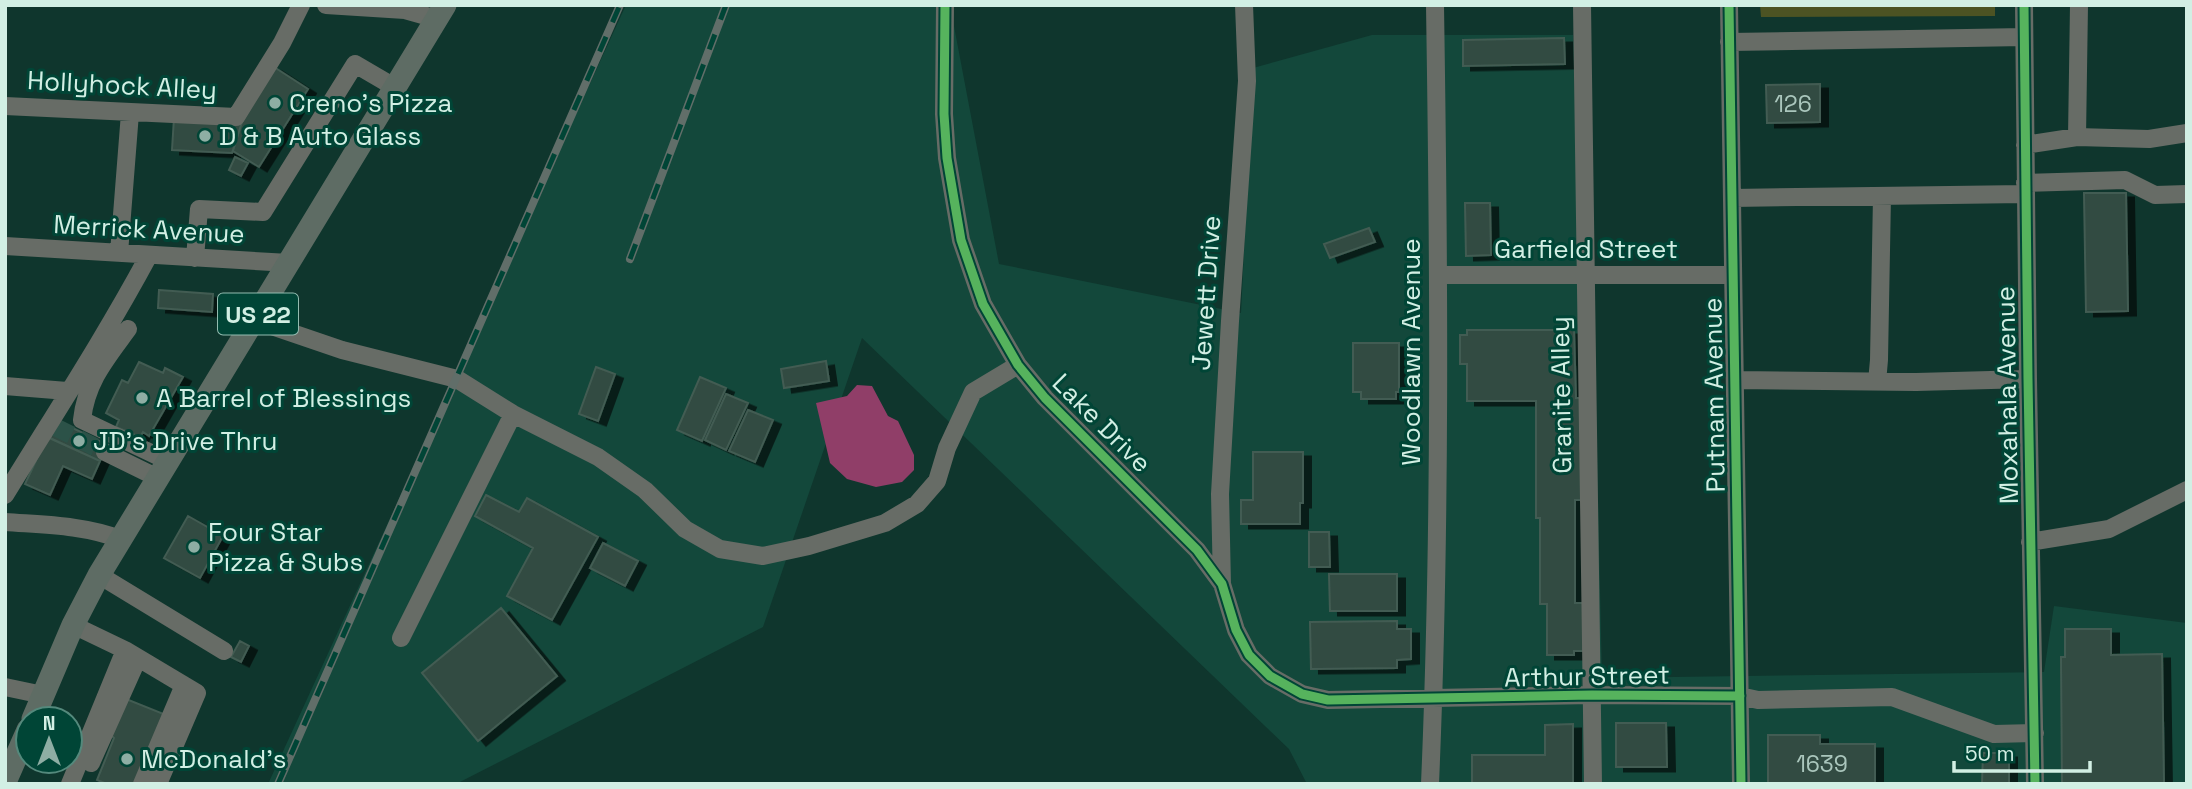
<svg xmlns="http://www.w3.org/2000/svg" width="2192" height="789" font-family="'Space Grotesk',sans-serif">
<defs>
<filter id="shadow"><feDropShadow dx="8" dy="4.5" stdDeviation="0" flood-color="#0009"/></filter>
</defs>
<rect width="100%" height="100%" fill="#0f362d"/>
<!-- built -->
<path fill="#13483b" d="M626 5H950L999 264 1241 313 1253 68 1372 35H1573L1581 267 1592 289 1596 410 1602 678 2044 672 2054 606 2187 623V784H1307L1289 749 862 338 763 627 456 784H268Z"/>
<!-- green -->
<path fill="#4c5323" d="M1760 5H1995V16L1761 17Z"/>
<!-- water -->
<path fill="#903e68" d="M857 385 872 386 888 416 898 421 914 455V470L902 482 876 487 847 479 830 463 816 403 847 396Z"/>
<!-- building -->
<path fill="#314b42" stroke="#435c52" stroke-width="2" filter="url(#shadow)" d="M1564 38 1565 64 1463 66V40Z
M274 67 308 89 259 167 233 151 242 122Z
M1820 84V122L1767 123 1766 85Z
M174 118 242 122 232 153 172 150Z
M235 157 248 163 241 176 229 170Z
M2084 193H2126L2128 311 2086 312Z
M1465 203H1490L1491 255 1466 256Z
M1369 228 1375 242 1330 258 1324 244Z
M159 290 213 294 212 312 158 308Z
M1467 330H1574L1576 398H1584V500H1575V603H1583V651H1574V655H1547V604H1540V518H1536V401H1467V364H1460V335H1467Z
M1353 343H1399V392H1396V399H1361V392H1353Z
M826 361 829 381 784 388 781 369Z
M139 362 163 373 165 368 183 377 149 436 143 432 140 437 116 427 119 420 106 413 122 380 128 383Z
M596 367 615 374 598 421 579 414Z
M700 377 726 388 702 441 677 430Z
M726 394 748 403 726 450 705 440Z
M748 410 773 420 755 462 729 451Z
M58 421 108 445 100 461 50 438Z
M47 437 100 461 92 479 63 466 50 495 25 484Z
M1253 452H1303V503H1300V524H1241V500H1253Z
M486 495 519 512 527 498 598 537 552 620 507 596 533 548 475 516Z
M188 516 223 536 200 578 164 558Z
M1309 532H1329L1330 567H1309Z
M603 543 638 561 625 586 590 568Z
M1329 574H1397V611H1330Z
M501 608 557 676 478 741 422 673Z
M1397 621V629H1411V659L1397 660V668L1311 669 1310 622Z
M2065 629H2111V655L2162 654 2164 784H2062L2061 657H2065Z
M240 641 249 646 241 662 231 657Z
M126 699 166 715 138 784H107L97 780 114 738 111 735Z
M1616 723H1666L1667 767H1616Z
M1573 724V784H1472V755H1545V725Z
M1768 735H1820V744H1875V784H1768Z
M1983 753H2009V784H1982Z"/>
<g fill="none" stroke-linecap="round" stroke-linejoin="round">
<!-- minor-tunnel -->
<path stroke="#2c5248" stroke-width="18" stroke-dasharray="18 9" stroke-linecap="butt" d="M55 427 105 452"/>
<!-- minor -->
<path stroke="#676c66" stroke-width="18" d="M326 5 405 10 437 19
M945 5 944 114 947 158 961 240 983 304 1018 365 1045 398 1197 550 1222 584 1236 630 1249 655 1270 676 1302 694 1328 700 1592 695 1740 696 1758 700 1892 697 1994 734 2035 733
M1582 5 1593 784
M1729 5 1741 784
M2024 5 2028 379 2035 784
M1729 42 2024 37
M5 106 236 117 282 43 301 5
M2077 137 2149 139 2187 133
M2025 145 2077 137 2079 5
M2025 183 2125 180 2155 195 2187 194
M1732 198 2025 194
M5 246 289 263
M119 253 130 113
M195 258 199 209 263 212 355 64 396 88
M1439 275H1733
M254 320 342 350 457 379 513 414 598 457 645 490 685 529 720 549 763 556 809 546 885 523 917 504 937 481 947 448 973 392 1018 365
M128 329C106 359 86 382 82 420L168 461
M1735 380 1916 382 2028 379
M1877 382 1879 360 1882 196
M5 386 67 391
M105 452 158 478
M5 495C54 415 105 337 149 255
M5 522C45 525 83 525 120 539
M2030 542 2109 529 2187 490
M99 575 224 651
M1222 584 1220 494 1230 321 1247 81 1244 5
M73 625 125 650 197 693 158 784
M401 638 513 414
M5 687 43 695
M91 763 138 658
M70 784 125 650
M142 784 184 685
M1430 784C1441 525 1439 265 1435 5"/>
<!-- major -->
<path stroke="#5e6c64" stroke-width="23" d="M33 719 73 625 99 575 445 5
M5 782 28 730"/>
<defs>
<path id="rail" d="M630 259 726 5
M278 784 620 5"/>
</defs>
<!-- rail casing -->
<use href="#rail" stroke="#616e69" stroke-width="8"/>
<!-- rail -->
<use href="#rail" stroke="#004536" stroke-width="5" stroke-dasharray="16" stroke-linecap="butt"/>
<defs>
<path id="cycleway" d="M945 5 944 114 947 158 961 240 983 304 1018 365 1045 398 1197 550 1222 584 1236 630 1249 655 1270 676 1302 694 1328 700 1592 695 1740 696
M1729 5 1741 784
M2024 5 2028 379 2035 784"/>
</defs>
<!-- cycleway casing -->
<use href="#cycleway" stroke="#004536" stroke-width="13"/>
<!-- cycleway -->
<use href="#cycleway" stroke="#56b35d" stroke-width="9"/>
</g>
<!-- markers -->
<g fill="#8eaea4" stroke="#004536" stroke-width="2.5">
<circle cx="275" cy="103" r="7"/>
<circle cx="205" cy="136" r="7"/>
<circle cx="142" cy="398" r="7"/>
<circle cx="79" cy="441" r="7"/>
<circle cx="194" cy="547" r="7"/>
<circle cx="127" cy="759" r="7"/>
</g>
<g text-anchor="middle" dominant-baseline="central" stroke-width="6" stroke-linejoin="round" paint-order="stroke">
<!-- number labels -->
<g font-size="23" fill="#aac6bc">
<text x="1793" y="104">126</text>
<text x="1822" y="764">1639</text>
</g>
<!-- shield labels -->
<rect fill="#004536" stroke="#93bcb0" stroke-width="2" x="218" y="293.5" width="80" height="41" rx="5"/>
<g font-size="24" font-weight="bold" fill="#d2efe4">
<text x="258" y="314">US 22</text>
</g>
<!-- street labels -->
<g font-size="26" fill="#d2efe4" stroke="#004536">
<text transform="translate(122 85) rotate(3)">Hollyhock Alley</text>
<text transform="translate(149 229) rotate(3)">Merrick Avenue</text>
<text x="1586" y="249">Garfield Street</text>
<text transform="translate(1206 293) rotate(-86)">Jewett Drive</text>
<text transform="translate(1411 352) rotate(-90)">Woodlawn Avenue</text>
<text transform="translate(1561 395) rotate(-91)">Granite Alley</text>
<text transform="translate(1714 395) rotate(-91)">Putnam Avenue</text>
<text transform="translate(2007 395) rotate(-91)">Moxahala Avenue</text>
<text transform="translate(1102 423) rotate(45)">Lake Drive</text>
<text transform="translate(1587 676) rotate(-1)">Arthur Street</text>
</g>
<!-- poi labels -->
<g font-size="26" fill="#d2efe4" stroke="#004536" text-anchor="start">
<text x="289" y="103">Creno's Pizza</text>
<text x="219" y="136">D &amp; B Auto Glass</text>
<text x="156" y="398">A Barrel of Blessings</text>
<text x="93" y="441">JD's Drive Thru</text>
<text x="208" y="532">Four Star<tspan x="208" dy="30">Pizza &amp; Subs</tspan></text>
<text x="141" y="759">McDonald's</text>
</g>
</g>
<!-- border -->
<rect width="2192" height="789" fill="none" stroke="#d2efe4" stroke-width="14"/>
<!-- north arrow -->
<g transform="translate(49 740)"><circle r="33" fill="#004536" stroke="#54897c" stroke-width="2"/>
<path d="M0-5L12 26L0 18L-12 26Z" fill="#8eaea4"/>
<text y="-10" font-size="19" font-weight="bold" text-anchor="middle" fill="#d2efe4">N</text>
</g>
<!-- scale -->
<path d="M1954 761v10h136v-10" fill="none" stroke="#d2efe4" stroke-width="3.5"/>
<text x="1965" y="761" font-size="21" fill="#d2efe4" stroke="#004536" stroke-width="5" paint-order="stroke">50 m</text>
</svg>
